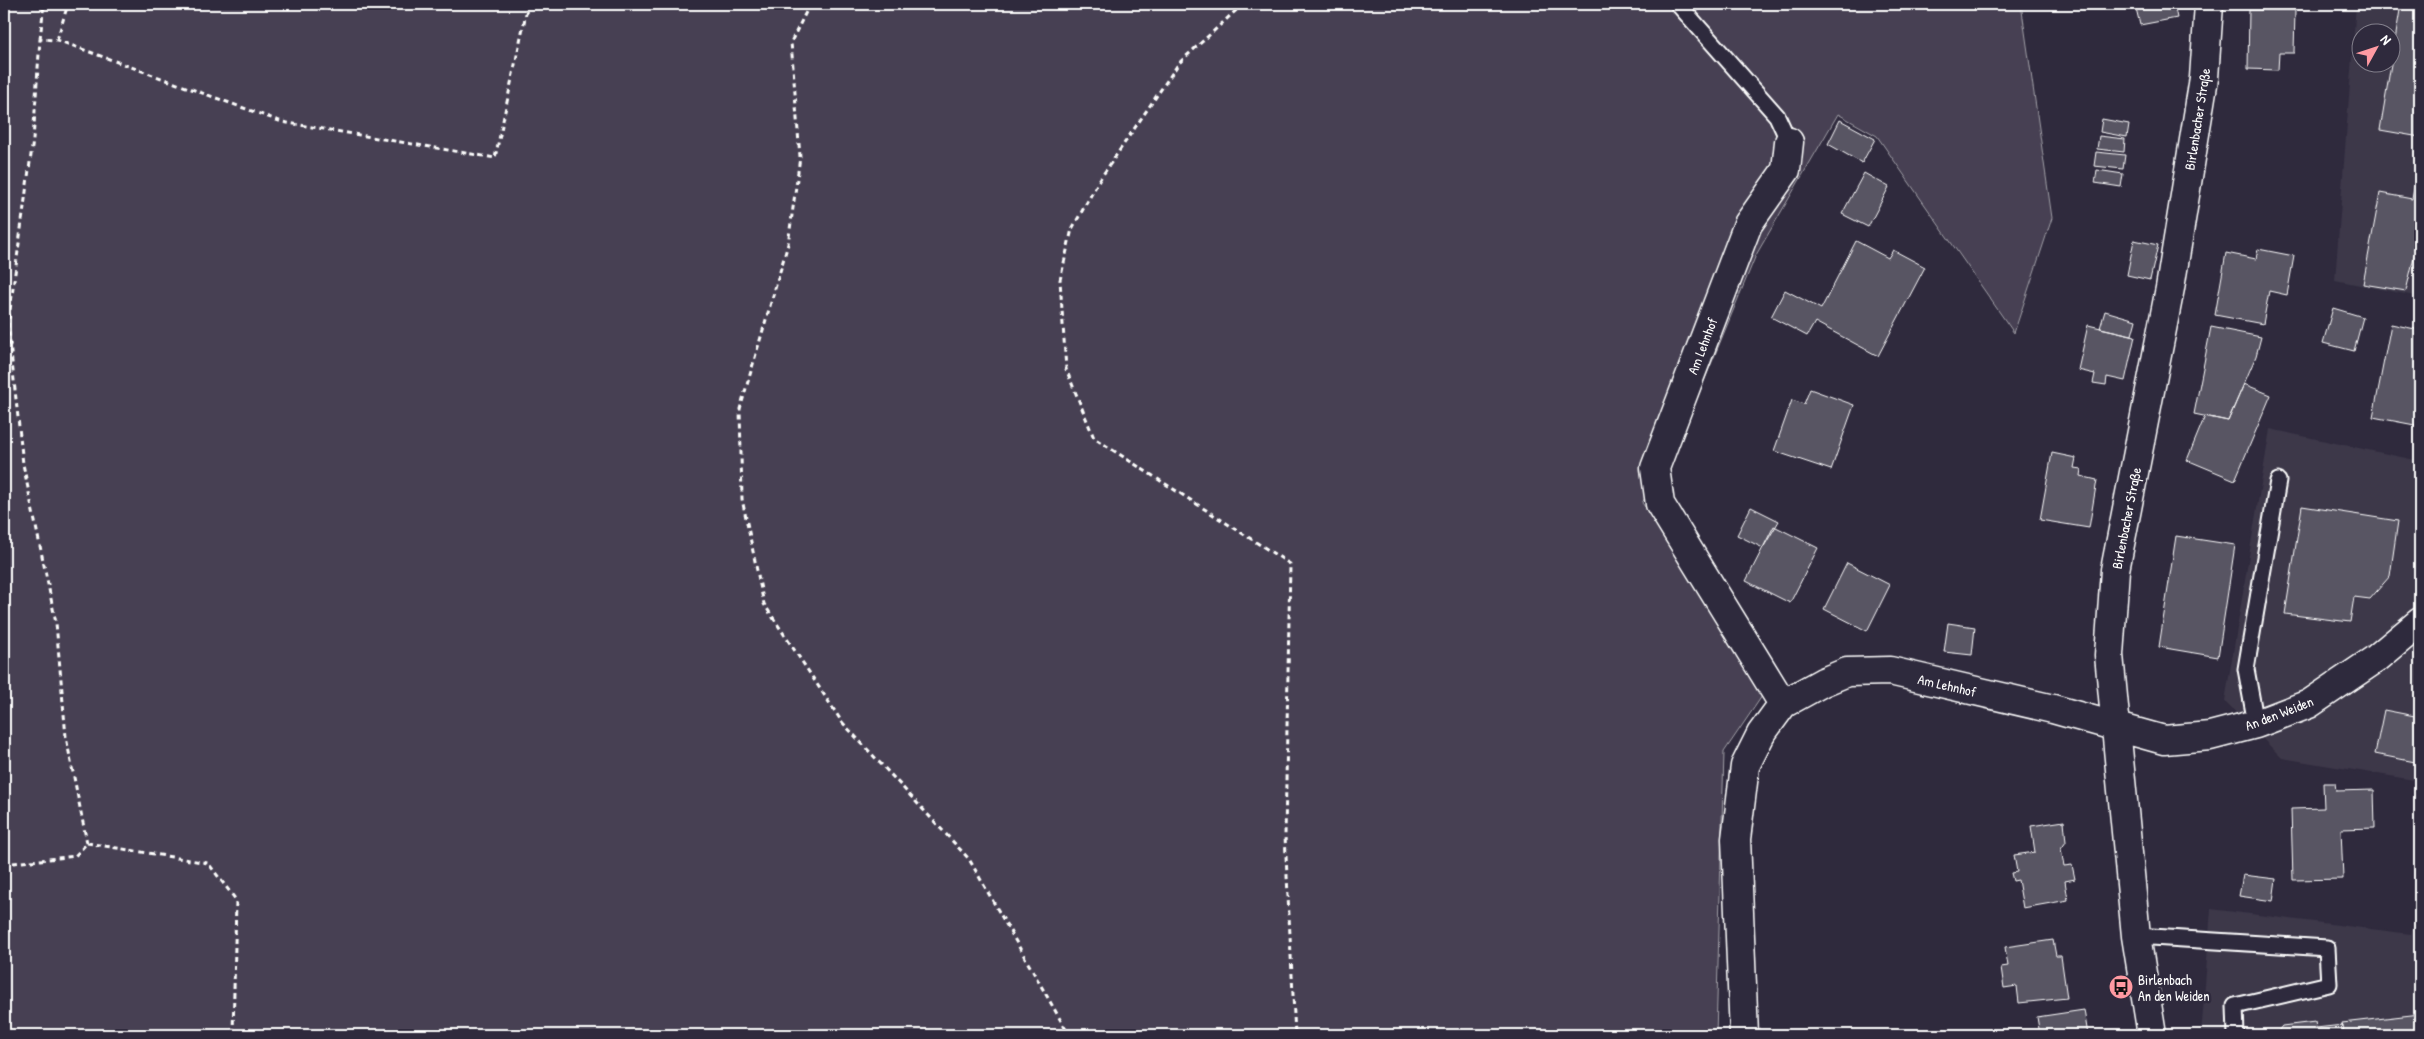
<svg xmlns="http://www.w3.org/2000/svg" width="2424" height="1039" font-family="'Patrick Hand',sans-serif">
<rect width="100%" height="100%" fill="#2f2a3d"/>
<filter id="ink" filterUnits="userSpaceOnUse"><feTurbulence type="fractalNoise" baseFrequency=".02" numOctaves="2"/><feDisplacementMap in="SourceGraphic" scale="10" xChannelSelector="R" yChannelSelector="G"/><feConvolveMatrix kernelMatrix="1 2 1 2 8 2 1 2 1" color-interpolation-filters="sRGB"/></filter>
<g filter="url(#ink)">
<!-- built -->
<path fill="#3c3749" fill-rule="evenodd" d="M2356 4H2420V297L2335 280ZM2362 32H2392V62H2362Z
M2270 429 2420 461V781L2282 758 2225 701Z
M2420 900V1035H2201L2211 909 2411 934Z"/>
<!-- green -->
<path fill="#464152" stroke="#a2a0a8" d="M4 4H2021L2052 218 2014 333 1877 136 1838 114 1756 255 1684 430 1642 503 1777 674 1724 752 1716 1035H4Z"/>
<!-- building -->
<path fill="#595564" stroke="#fff" d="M2135 4H2174L2177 18 2140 25Z
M2401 4 2420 6V137L2380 130Z
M2249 10H2295L2294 53H2279L2278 70 2248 69Z
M2102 119 2129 124 2127 137 2100 132Z
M1840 120 1875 139 1862 163 1828 144Z
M2099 136 2125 139 2124 152 2097 149Z
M2096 152 2125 155 2123 169 2094 166Z
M2097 170 2123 174 2121 187 2095 183Z
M1864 173 1889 187 1868 227 1842 214Z
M2416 178H2420V245L2417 244 2406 291 2363 284 2380 193 2412 199Z
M2134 240 2158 245 2150 280 2127 275Z
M1856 241 1888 258 1893 250 1925 267 1878 356 1815 322 1807 336 1771 317 1785 290 1821 309Z
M2258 249 2294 256 2287 295 2269 291 2263 324 2215 315 2226 253 2256 259Z
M2333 308 2363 317 2354 351 2323 343Z
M2105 311 2136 320 2132 335 2100 328Z
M2391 324 2420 330V426L2373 417Z
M2088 325 2135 336 2125 381 2107 377 2106 385 2093 383 2095 374 2078 370Z
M2211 327 2261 337 2256 356 2228 421 2194 414Z
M2244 384 2271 395 2235 480 2187 460 2205 416 2228 421Z
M1810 389 1854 405 1831 470 1774 451 1792 400 1804 404Z
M2052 453 2076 458 2074 468 2081 469 2080 476 2097 480 2089 528 2040 520Z
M2302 506 2398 521 2390 576 2370 599 2354 597 2350 622 2285 614Z
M1751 507 1779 521 1763 548 1737 535Z
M1774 526 1818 548 1790 603 1746 581Z
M2176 536 2235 545 2218 657 2159 647Z
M1847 563 1890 585 1867 631 1824 609Z
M1948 623 1975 627 1972 655 1944 652Z
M2384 710 2420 717V763L2375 754Z
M2323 783H2335L2336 791 2374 790 2375 828 2341 829 2343 879 2293 880 2291 809 2324 808Z
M2064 821 2066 842 2061 849 2064 866 2072 865 2075 879 2065 881 2068 900 2023 908 2018 880 2013 881 2011 873 2017 872 2014 855 2035 852 2031 826Z
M2243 875 2276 879 2273 901 2239 896Z
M2053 940 2056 956H2061L2067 998 2019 1003 2017 986 2004 988 2001 967 2008 966 2005 947Z
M2084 1010 2088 1035H2040L2037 1017Z
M2420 1014V1035H2344L2342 1023Z
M2315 1022 2316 1028 2343 1025 2344 1035H2275L2282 1026Z"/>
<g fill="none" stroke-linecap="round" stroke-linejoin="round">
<defs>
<path id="service" d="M1678 4 1777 116 1789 142
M2256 724 2246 669 2278 481
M2136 936 2327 948 2329 984 2235 1006 2236 1035"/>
<path id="minor" d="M1783 704 1660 504 1655 468 1748 224 1786 170 1789 142
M1744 1035 1736 839 1745 766 1761 734 1783 704 1823 682 1847 672 1890 671 2053 709 2164 740 2210 736 2256 724 2309 704 2377 658 2420 622
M2152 1035 2136 936 2109 655 2115 570 2170 288 2204 78 2209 4"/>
</defs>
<!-- service casing -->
<use href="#service" stroke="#fff" stroke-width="19"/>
<!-- minor casing -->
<use href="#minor" stroke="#fff" stroke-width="31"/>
<!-- path -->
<path stroke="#fff" stroke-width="3" stroke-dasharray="5 4" stroke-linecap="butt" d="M810 4 791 42 800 157 788 244 740 409 742 499 764 604 842 722 969 859 1069 1035
M1243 4 1179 63 1100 179 1072 229 1060 280 1066 369 1094 438 1290 564 1285 836 1295 1035
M40 39 44 4
M57 40 68 4
M87 843 66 737 56 623 23 464 8 325 33 140 40 39 57 40 282 122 495 158 528 4
M87 843 208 863 236 900 233 1035
M4 864 75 856 87 843"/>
<!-- service -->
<use href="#service" stroke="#2f2a3d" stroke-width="15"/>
<!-- minor -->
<use href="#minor" stroke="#2f2a3d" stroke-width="28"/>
</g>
</g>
<!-- icons -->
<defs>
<symbol id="bus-disc" viewBox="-11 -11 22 22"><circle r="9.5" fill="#ff9aa2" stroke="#2f2a3d"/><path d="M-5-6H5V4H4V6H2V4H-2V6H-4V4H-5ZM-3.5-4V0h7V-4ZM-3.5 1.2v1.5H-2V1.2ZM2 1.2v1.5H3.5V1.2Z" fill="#111"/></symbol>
</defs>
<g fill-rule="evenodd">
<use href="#bus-disc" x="2107" y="973" width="28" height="28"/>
</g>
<g text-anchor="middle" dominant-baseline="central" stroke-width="5" stroke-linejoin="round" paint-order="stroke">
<!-- street labels -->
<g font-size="14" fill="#fff" stroke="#2f2a3d">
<text transform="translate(2197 119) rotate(-81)">Birlenbacher Straße</text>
<text transform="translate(1702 346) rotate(-69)">Am Lehnhof</text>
<text transform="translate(2126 518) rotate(-79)">Birlenbacher Straße</text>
<text transform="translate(1947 685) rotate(13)">Am Lehnhof</text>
<text transform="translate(2279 713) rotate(-21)">An den Weiden</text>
</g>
<!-- poi labels -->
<g font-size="14" fill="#fff" stroke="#2f2a3d" text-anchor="start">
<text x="2138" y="979">Birlenbach<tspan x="2138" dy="16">An den Weiden</tspan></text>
</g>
</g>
<!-- margin -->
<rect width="2424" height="1039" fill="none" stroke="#2f2a3d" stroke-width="20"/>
<rect x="10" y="10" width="2404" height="1019" fill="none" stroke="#fff" stroke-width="2" filter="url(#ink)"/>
<!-- north arrow -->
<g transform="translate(2376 48) rotate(50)"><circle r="24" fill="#2f2a3d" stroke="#827f8b"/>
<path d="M0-4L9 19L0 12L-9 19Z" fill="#ff9aa2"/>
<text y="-8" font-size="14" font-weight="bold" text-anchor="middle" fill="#ffffff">N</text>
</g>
</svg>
